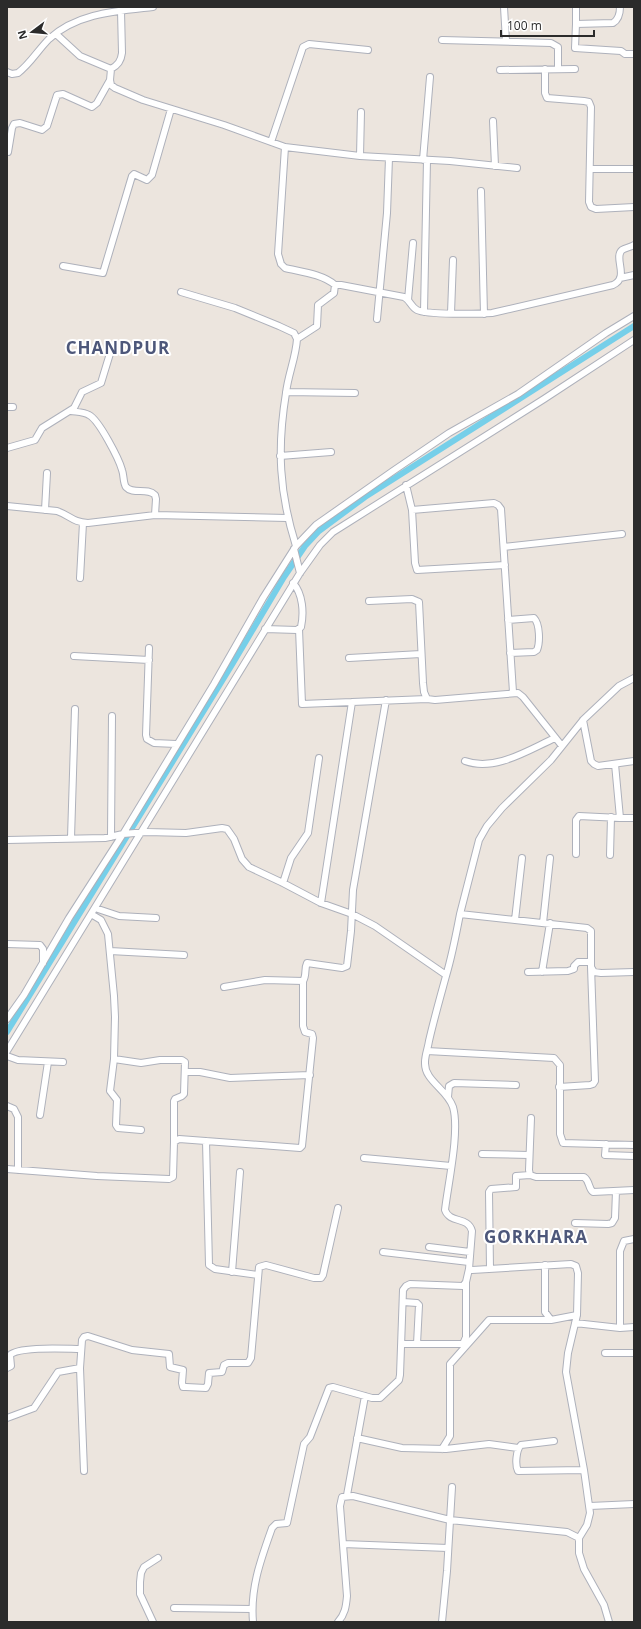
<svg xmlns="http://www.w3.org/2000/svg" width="641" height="1629" font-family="'Open Sans',sans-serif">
<rect width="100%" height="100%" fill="#ece5de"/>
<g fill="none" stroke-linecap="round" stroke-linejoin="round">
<!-- canal -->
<path stroke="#76cfe9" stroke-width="6" d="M7 1032 233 663 284 577 305 546 319 531 365 497 634 326"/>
<defs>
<path id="street" d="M504 7 506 41
M620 7C620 13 618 20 613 23L576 24 575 48 621 51 625 54H634
M576 24V7
M56 34 80 56 111 69C118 65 121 61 122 53L121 11
M442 40 551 43 558 47V69
M111 69 110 80 111 85 115 88 143 100 224 125 285 147 360 156 450 161 517 168
M545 69V93L547 98 584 101 589 102 591 107 589 202 591 207 596 209 634 207
M500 70 575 69
M7 72 12 74 18 73C30 64 38 50 49 39 77 13 117 11 153 7
M493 121 495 166
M271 142 303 47 309 44 368 50
M285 147 278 254 281 264 285 268C302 272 322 274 335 285H341L404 297C410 300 411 307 417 310 427 315 478 314 492 313L613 285C630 277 613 258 622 250 625 248 631 247 634 245
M8 152 12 128 14 124 20 123 42 130 47 126 57 95 63 94 92 107 97 103 110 80
M360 156 361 112
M423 160 430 77
M590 169H634
M481 191 484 314
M63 266 103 273 132 176 134 174 147 180 152 175 171 109
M620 278 634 275
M181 292 235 308 279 326 294 333 297 339C296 357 288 375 286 393 277 448 279 492 296 546
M408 300 413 243
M424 312 427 160
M451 313 453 260
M377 319 387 213 389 158
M297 339 317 326 318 305 334 293 335 285
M286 392 355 393
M7 407H13
M71 411C77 412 84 412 89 415 99 420 119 459 122 470 124 475 123 483 126 487 133 495 147 487 155 495L156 499 155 515
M7 448 35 440 42 428 74 408 82 392 101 383 112 347
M280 456 331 452
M406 485 412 510 415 563 417 570 505 565
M7 506 57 511C71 516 72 522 88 523L155 515 287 518
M45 510 47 473
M412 510 494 503 498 505 501 509 513 692
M504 547 622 534
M294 549 300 573
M80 578 83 523
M369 601 412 599 419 602 423 683 424 692 427 699 435 700 518 693 523 697 562 746
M508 620 534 618C540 624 540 643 537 650L534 652 510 653
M265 629 297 630 301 627C304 613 303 594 293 583
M299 629 302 704 427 699
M149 648 146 735 147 739 154 743 176 744
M74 656 149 660
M349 658 421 654
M583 720 591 761 594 764 598 766 634 761
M465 761C495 772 528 750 555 738
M615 764 620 818H634
M111 837 112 716
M71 838 75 709
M7 840 105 838 123 834 147 832 186 833 222 828 227 829 234 839 242 859 249 867 283 883 321 903 352 914 375 926 446 975
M576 854V820L579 816 620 818
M610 855 611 817
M283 883 291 858 308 833 319 758
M321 903 352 702
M95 908 119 916 156 918
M91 914 101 920 108 934 114 996 115 1017 114 1059 110 1091 117 1100 116 1125 118 1128 141 1130
M460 914 479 840 487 826 502 808 551 760 583 720 619 686 634 678
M515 920 522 858
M543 923 550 858
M7 944 40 945 43 949V963
M110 951 184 955
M528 972 568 971 574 969V966L578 962H591
M542 972 550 923
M224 987 265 980 303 981C307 975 304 969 307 963L342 968 347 966 351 931 353 890 386 700
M7 1019 24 995 69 918 123 834 214 684 263 598 296 546 316 525 393 471 449 433 518 394 606 333 634 316
M7 1051 300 573 320 545 333 532 544 399 634 340
M427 1051 554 1058 560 1065V1134L563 1143 634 1145
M7 1056 18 1060 63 1062
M114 1059 141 1063 160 1060H182L185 1062 184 1094 182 1096 175 1099 174 1101V1142
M185 1072H200L230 1078 310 1075
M559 1087 590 1085 593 1084 595 1081 591 967
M448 1097 449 1086 454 1083 516 1085
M7 1106 14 1109 18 1117V1170
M40 1115 48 1062
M531 1118 529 1170 530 1175 536 1177H584C590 1181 588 1188 593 1192L634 1190
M206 1141 209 1265 215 1269 258 1275
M606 1144 605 1155 634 1156
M482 1154 529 1155
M364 1158 451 1166
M7 1169 97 1176 169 1179 173 1177 174 1142 179 1139 300 1148 302 1146 313 1038 312 1034 305 1032 303 1026V981
M575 1223 608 1224 612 1223 615 1218 616 1191
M429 1247 470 1252
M383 1252 469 1262
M545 1265V1312L551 1320 577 1315
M490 1269 489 1192 491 1189 516 1187V1176L530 1175
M232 1272 240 1172
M403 1302 417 1303 419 1305 417 1344
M575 1323 620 1328V1251L624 1241 634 1239
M620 1328 634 1327
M402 1344H463L466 1337V1282
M605 1353H634
M7 1368 11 1366 10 1355C19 1346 67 1349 80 1349
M80 1368 84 1471
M7 1418 34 1408 58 1372 80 1368 82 1340 84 1337 88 1336 132 1350 169 1354 170 1367 183 1370 182 1383 183 1387H186L206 1388 208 1384 209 1373 222 1372 224 1365 228 1363H248L251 1358 259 1267 266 1265 314 1278H321L323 1275 338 1208
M357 1438 402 1448 446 1449 489 1444 518 1448
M554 1441 521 1445C516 1450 515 1465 518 1471L584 1470
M442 1449 450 1436V1364L489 1320H551
M347 1495 365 1396
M590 1506 634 1504
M343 1544 448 1548
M174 1608 252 1609
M153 1622 140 1594V1582L141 1573 144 1567 158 1558
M253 1622C250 1588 261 1559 272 1528L276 1524 287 1523 304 1444 310 1437 329 1388 333 1387 372 1398H380L399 1380 400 1375 403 1290 406 1286 410 1284 463 1286 466 1282 469 1269
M338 1622C345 1614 346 1607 347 1596L340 1506 342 1497 353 1496 450 1520 567 1532 579 1538
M442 1622 447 1571 452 1487
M609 1622 604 1605 584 1569 579 1553V1538L587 1525 590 1513 584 1470 566 1372 568 1353 577 1315 578 1273 576 1266 571 1264 472 1270 469 1269 472 1231C468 1216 450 1224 445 1210 448 1184 460 1131 453 1107 447 1089 424 1081 425 1062 425 1055 428 1048 429 1041 434 1019 440 998 446 976 452 956 456 935 460 914L587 928 591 931V967L594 972 601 973 634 972"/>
</defs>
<!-- street casing -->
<use href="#street" stroke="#aeb1bb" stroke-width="8"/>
<!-- street -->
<use href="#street" stroke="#fff" stroke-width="6"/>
</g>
<g text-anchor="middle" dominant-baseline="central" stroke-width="4" stroke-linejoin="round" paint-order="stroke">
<!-- district labels -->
<g font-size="17" font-weight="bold" letter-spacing="1" fill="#4d577a" stroke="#fff">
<text x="118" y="347">CHANDPUR</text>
<text x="536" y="1236">GORKHARA</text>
</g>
</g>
<!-- border -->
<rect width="641" height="1629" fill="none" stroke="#2b2b2b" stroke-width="16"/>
<!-- north arrow -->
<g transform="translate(32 32) rotate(254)" stroke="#ffffff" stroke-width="3" paint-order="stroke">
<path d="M0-3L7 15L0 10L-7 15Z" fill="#2b2b2b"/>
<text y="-6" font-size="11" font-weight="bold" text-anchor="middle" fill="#2b2b2b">N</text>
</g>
<!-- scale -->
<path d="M501 30v6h93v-6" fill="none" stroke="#2b2b2b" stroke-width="2"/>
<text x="507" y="30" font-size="12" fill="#2b2b2b" stroke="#ffffff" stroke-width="3" paint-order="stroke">100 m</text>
</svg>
